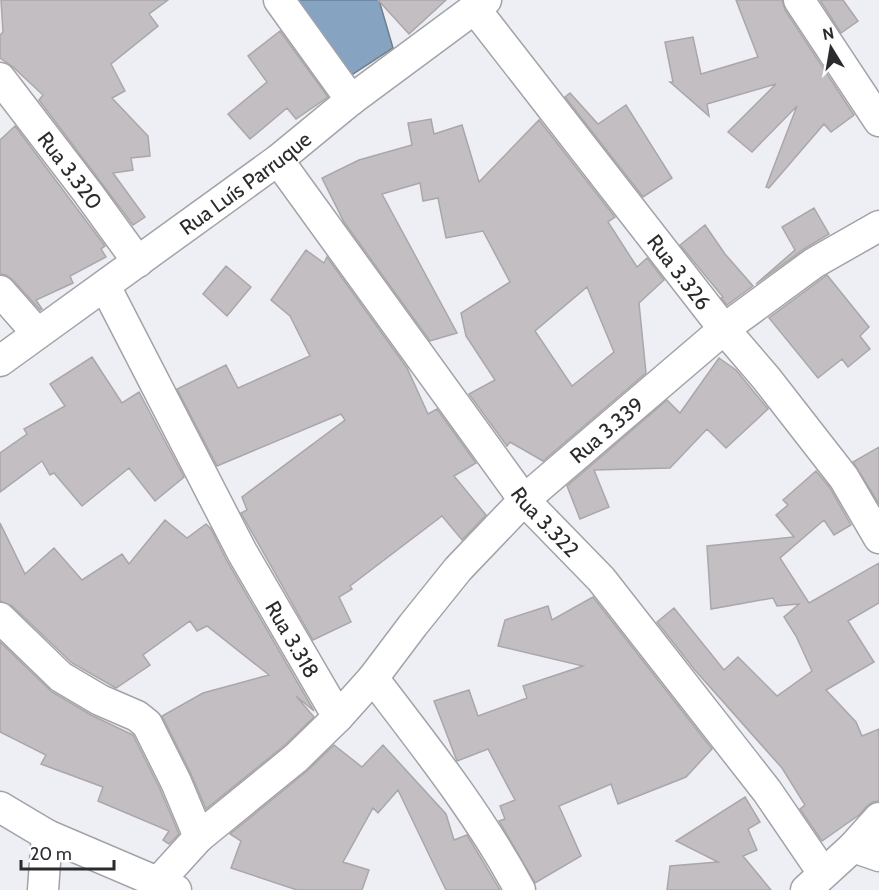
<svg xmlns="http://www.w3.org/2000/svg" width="879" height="890" font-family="Cabin,sans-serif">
<rect width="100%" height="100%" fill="#eeeff5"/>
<!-- water -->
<path fill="#86a4c1" stroke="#6b8095" stroke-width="1.5" d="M295 0H379L393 48 347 78Z"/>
<!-- building -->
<path fill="#c3bec1" stroke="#aba6a9" stroke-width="1.5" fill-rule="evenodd" d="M1 0H168L149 14 158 26 111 64 125 91 112 98 148 136 150 156 131 158 133 170 113 173 145 217 133 225 39 100 43 95 13 67 0 58V35L3 32Z
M378 0H446L409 34Z
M736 0H782L785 10 854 115 831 132 824 124 769 188 766 187 797 106 752 152 728 132 776 84 707 104 709 116 670 82H673L665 42 693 37 701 74 758 57Z
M820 0H843L858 21 841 33Z
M280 31 328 97 296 119 287 108 250 139 228 114 267 82 248 56Z
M570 93 598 124 626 105 672 178 643 197 565 97Z
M431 119 434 134 462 125 479 182 539 120 615 217 608 222 637 267 647 258 664 280 639 303 646 373 543 461 510 442 507 446 469 394 495 380 466 336 461 313 510 282 483 231 446 238 438 198 423 201 420 183 382 194 457 333 430 341 344 222 322 178 359 160 412 145 408 123ZM587 287 614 352 572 386 535 331Z
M15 126 105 246 101 249 106 257 70 276 73 283 36 300 42 309 40 310 13 280 6 275 0 274V140Z
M814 208 829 234 804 249 756 284 795 250 782 227Z
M705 225 725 254 753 286 727 305 721 298 723 297 680 245Z
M306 250 324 263 327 257 407 368 428 414 437 409 476 463 454 476 486 515 462 540 442 516 350 586 352 589 339 597 351 622 313 640 241 513 247 510 242 497 345 420 341 414 217 466 177 389 226 365 238 388 310 356 290 316 271 300Z
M226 266 251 287 227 316 203 294Z
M827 275 869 327 860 336 870 349 848 367 842 359 818 378 769 318Z
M92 357 122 403 139 392 184 477 155 501 129 468 82 506 54 473 50 475 42 461 0 492V453L27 434 24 429 65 406 50 384Z
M719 358 736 370 768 409 726 448 707 429 670 468 594 470 609 507 580 519 567 486 667 400 680 413Z
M879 447V504L853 462Z
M816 471 830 488 851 525 834 535 824 520 780 558 809 603 879 563V603L848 621 874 662 826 690 856 722 862 736 879 729V801L873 802 867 806 859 815 822 841 800 809 805 805 782 768 694 669 657 622 674 608 724 670 738 657 777 696 812 671 796 636 784 617 799 604 777 606 773 598 711 609 707 546 794 537 776 515 788 505 783 500Z
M165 520 187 538 206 524 211 529 227 561 314 711 296 696 314 717 285 745 206 809 191 774 162 716 203 693 269 675 207 626 197 631 190 621 143 655 150 665 116 688 72 663 12 606 0 601V523L25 574 54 548 82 580 122 554 129 564Z
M593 597 712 749 686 777 618 804 611 784 559 806 581 856 535 883 499 821 505 819 500 806 515 800 488 749 457 761 434 701 469 690 478 716 527 698 523 686 583 666 498 646 505 620 548 606 552 620Z
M0 642 52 692 91 715 133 735 160 789 179 834 169 844 163 840 169 831 98 801 103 787 41 764 46 755 0 732Z
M334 745 362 767 383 745 446 814 454 840 467 835 500 890H446L398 790 378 813 373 808 343 862 369 870 362 890H297L231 868 241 841 230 834 307 771Z
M745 797 760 822 748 829 757 850 743 856 771 890H667L670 866 718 862 676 841Z"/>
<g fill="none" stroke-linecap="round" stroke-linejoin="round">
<defs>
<g id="minor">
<path d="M279 0 351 100"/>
<path d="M799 0 879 121"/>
<path id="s1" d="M475 9 724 329 766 378 844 478 879 538"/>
<path id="s2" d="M0 78 88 193 138 262"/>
<path id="s3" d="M278 160 524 500 601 579 767 791 823 873"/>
<path id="s4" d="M105 286 242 552 338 717 373 678C425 746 479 814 520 890"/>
<path d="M0 291 37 333"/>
<path id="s5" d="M0 361 278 160 351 100 486 0"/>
<path d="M0 618 61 677 100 700 137 716 147 724 176 782 199 837"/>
<path id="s6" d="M373 678 413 625 458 569 524 500 724 329 814 263 879 226"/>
<path d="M0 807 47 835 176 890"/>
<path d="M853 847 879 856"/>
<path d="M158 882 199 837 296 758 338 717"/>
<path d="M43 890 47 835"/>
<path d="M806 890 853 847 879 818"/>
</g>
</defs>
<!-- minor casing -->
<use href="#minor" stroke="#a2a3a8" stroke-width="33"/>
<!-- minor -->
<use href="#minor" stroke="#fff" stroke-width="30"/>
</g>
<g text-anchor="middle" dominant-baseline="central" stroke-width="4.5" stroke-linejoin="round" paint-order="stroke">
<!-- street labels -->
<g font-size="21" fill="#2b2b2d" stroke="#fdfdff">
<text stroke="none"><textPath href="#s2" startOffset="116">Rua 3.320</textPath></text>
<text stroke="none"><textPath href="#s5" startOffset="303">Rua Luís Parruque</textPath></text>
<text stroke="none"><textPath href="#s1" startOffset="333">Rua 3.326</textPath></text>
<text stroke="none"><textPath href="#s6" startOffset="342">Rua 3.339</textPath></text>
<text stroke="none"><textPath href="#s3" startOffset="450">Rua 3.322</textPath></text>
<text stroke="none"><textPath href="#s4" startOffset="400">Rua 3.318</textPath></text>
</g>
</g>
<!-- north arrow -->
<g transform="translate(831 48) rotate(349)" stroke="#fdfdff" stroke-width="4.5" paint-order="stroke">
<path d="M0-4.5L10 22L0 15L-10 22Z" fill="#2b2b2d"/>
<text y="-9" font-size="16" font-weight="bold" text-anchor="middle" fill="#2b2b2d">N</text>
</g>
<!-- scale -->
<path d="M21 860v9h93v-9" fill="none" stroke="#2b2b2d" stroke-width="3"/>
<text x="30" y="860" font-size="18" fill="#2b2b2d" stroke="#fdfdff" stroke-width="4.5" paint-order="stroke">20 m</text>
</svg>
